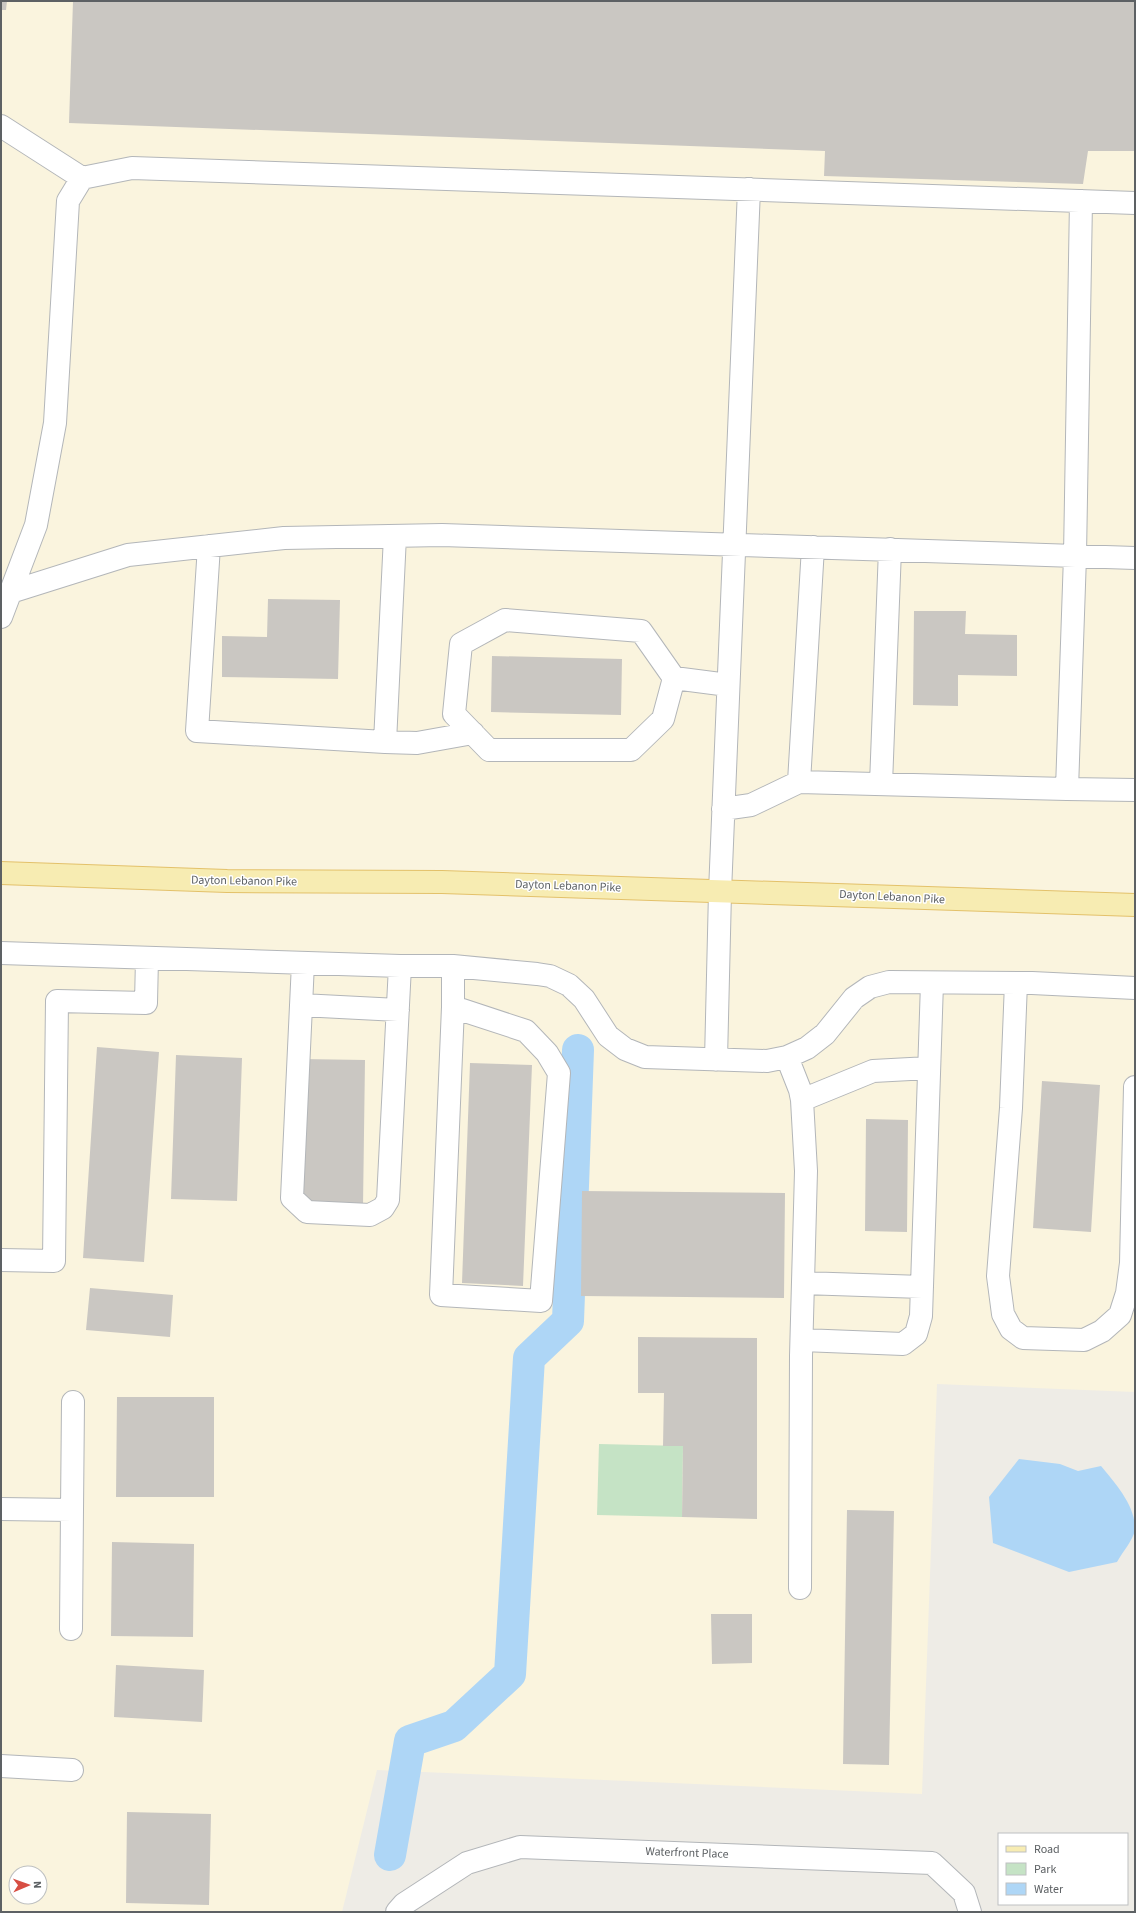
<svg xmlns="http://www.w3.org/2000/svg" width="1136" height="1913" font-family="'Source Sans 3',sans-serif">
<rect width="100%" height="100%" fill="#eeece6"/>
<!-- commercial -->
<path fill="#faf4de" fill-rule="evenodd" d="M1 1H1135V1392L937 1384 922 1794 377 1770 342 1912H1ZM16 1873H40V1897H16Z"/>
<!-- green -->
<path fill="#c5e3c5" d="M599 1444 683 1446 682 1517 597 1515Z"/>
<!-- water -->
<path fill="#aed6f6" d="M1019 1459 1060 1464 1078 1471 1101 1466C1115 1483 1136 1506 1135 1530 1133 1540 1122 1553 1117 1562L1069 1572 993 1543 989 1497Z"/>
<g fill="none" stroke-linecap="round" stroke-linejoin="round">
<!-- canal -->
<path stroke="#aed6f6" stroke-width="32" d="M390 1855 410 1741 454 1726 510 1674 529 1358 568 1321 578 1050"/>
</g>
<!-- building -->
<path fill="#cac7c2" d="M1 1H7L6 10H1Z
M73 1H1135V151H1088L1083 184 824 176 825 151 69 123Z
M268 599 340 600 338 679 222 677V636L267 637Z
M914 611H966L965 634 1017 635V676L958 675V706L913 705Z
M492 656 622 659 621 715 491 712Z
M97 1047 159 1052 144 1262 83 1258Z
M176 1055 242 1058 237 1201 171 1199Z
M302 1059 365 1060 363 1206 300 1205Z
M470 1063 532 1065 523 1286 462 1283Z
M1042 1081 1100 1085 1091 1232 1033 1228Z
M866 1119 908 1120 907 1232 865 1231Z
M582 1191 785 1193 784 1298 581 1296Z
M90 1288 173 1295 170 1337 86 1330Z
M638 1337 757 1338V1519L682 1517 683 1446H663L664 1393H638Z
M117 1397H214V1497H116Z
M847 1510 894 1511 889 1765 843 1764Z
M112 1542 194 1544 193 1637 111 1636Z
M711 1614H752V1663L712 1664Z
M116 1665 204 1670 202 1722 114 1717Z
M127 1812 211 1814 209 1905 126 1903Z"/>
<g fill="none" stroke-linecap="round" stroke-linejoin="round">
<defs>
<path id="minor" d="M1 126 82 178
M209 546 197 731 385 742 395 536
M1 595 128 555 284 538 442 535 1135 558
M1 617 36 525 55 423 68 201 82 178 132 168 1135 203
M674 678 663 719 631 750H489L454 714 461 644 505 620 641 631 674 678 728 685
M385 742 417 743 473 733
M799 782 813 547
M881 784 890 549
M1067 789 1135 790
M723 809 751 805 799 782 1067 789 1075 556 1081 201
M1 953 400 966H453L537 974 550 976 569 985 584 999 608 1036 625 1049 645 1057 767 1061 787 1057 807 1048 825 1034 854 998 870 987 889 982 1032 983 1135 988
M303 963 292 1198 307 1212 370 1215 383 1208 388 1200 400 966
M453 966V1007L441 1295 541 1301 559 1073 547 1053 526 1031 453 1007
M1016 983 1011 1108 998 1276 1003 1314 1011 1329 1023 1338 1084 1340 1102 1331 1120 1315 1127 1293 1131 1263 1135 1087
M301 1005 398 1010
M787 1057 800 1090 802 1100 806 1171 801 1356 800 1588
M716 1060 720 892 749 189
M802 1100 873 1071 929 1068
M1 1260 54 1261 57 1001 146 1003 147 958
M803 1283 922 1287
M802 1340 903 1344 916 1334 921 1316 932 983
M1 1509 72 1510 73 1402
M71 1629 72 1510
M1 1766 72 1770
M397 1912 404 1904 467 1863 520 1847 932 1863 964 1893 970 1912"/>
<path id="major" d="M1 873 227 881 442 882 1135 905"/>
</defs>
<!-- minor casing -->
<use href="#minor" stroke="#b3b6b9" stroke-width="24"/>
<!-- major casing -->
<use href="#major" stroke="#e3c16a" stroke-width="24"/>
<!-- minor -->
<use href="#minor" stroke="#fff" stroke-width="22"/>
<!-- major -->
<use href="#major" stroke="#f7ecb2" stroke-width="22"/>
</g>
<g text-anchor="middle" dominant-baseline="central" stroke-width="3" stroke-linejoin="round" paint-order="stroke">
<!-- street labels -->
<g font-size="12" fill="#5d6164" stroke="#fff">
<text transform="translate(244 881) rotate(1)">Dayton Lebanon Pike</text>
<text transform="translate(568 886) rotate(2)">Dayton Lebanon Pike</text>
<text transform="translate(892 897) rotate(3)">Dayton Lebanon Pike</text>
<text transform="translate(687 1853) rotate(2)">Waterfront Place</text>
</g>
</g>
<!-- border -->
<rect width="1136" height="1913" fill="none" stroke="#5d6164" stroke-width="4"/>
<!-- legend -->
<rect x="998" y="1833" width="130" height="72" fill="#ffffff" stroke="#bec0c1"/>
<rect x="1006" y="1846" width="20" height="6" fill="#f7ecb2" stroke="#bec0c1"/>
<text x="1034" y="1853" font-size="12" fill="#5d6164">Road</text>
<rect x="1006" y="1863" width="20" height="12" fill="#c5e3c5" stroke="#bec0c1"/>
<text x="1034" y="1873" font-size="12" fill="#5d6164">Park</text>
<rect x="1006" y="1883" width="20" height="12" fill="#aed6f6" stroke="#bec0c1"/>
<text x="1034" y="1893" font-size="12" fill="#5d6164">Water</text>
<!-- north arrow -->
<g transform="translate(28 1885) rotate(88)"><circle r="19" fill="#ffffff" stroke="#bec0c1"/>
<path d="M0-3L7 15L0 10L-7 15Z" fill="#d74e43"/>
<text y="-6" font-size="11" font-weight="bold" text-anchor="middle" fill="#5d6164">N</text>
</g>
</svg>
